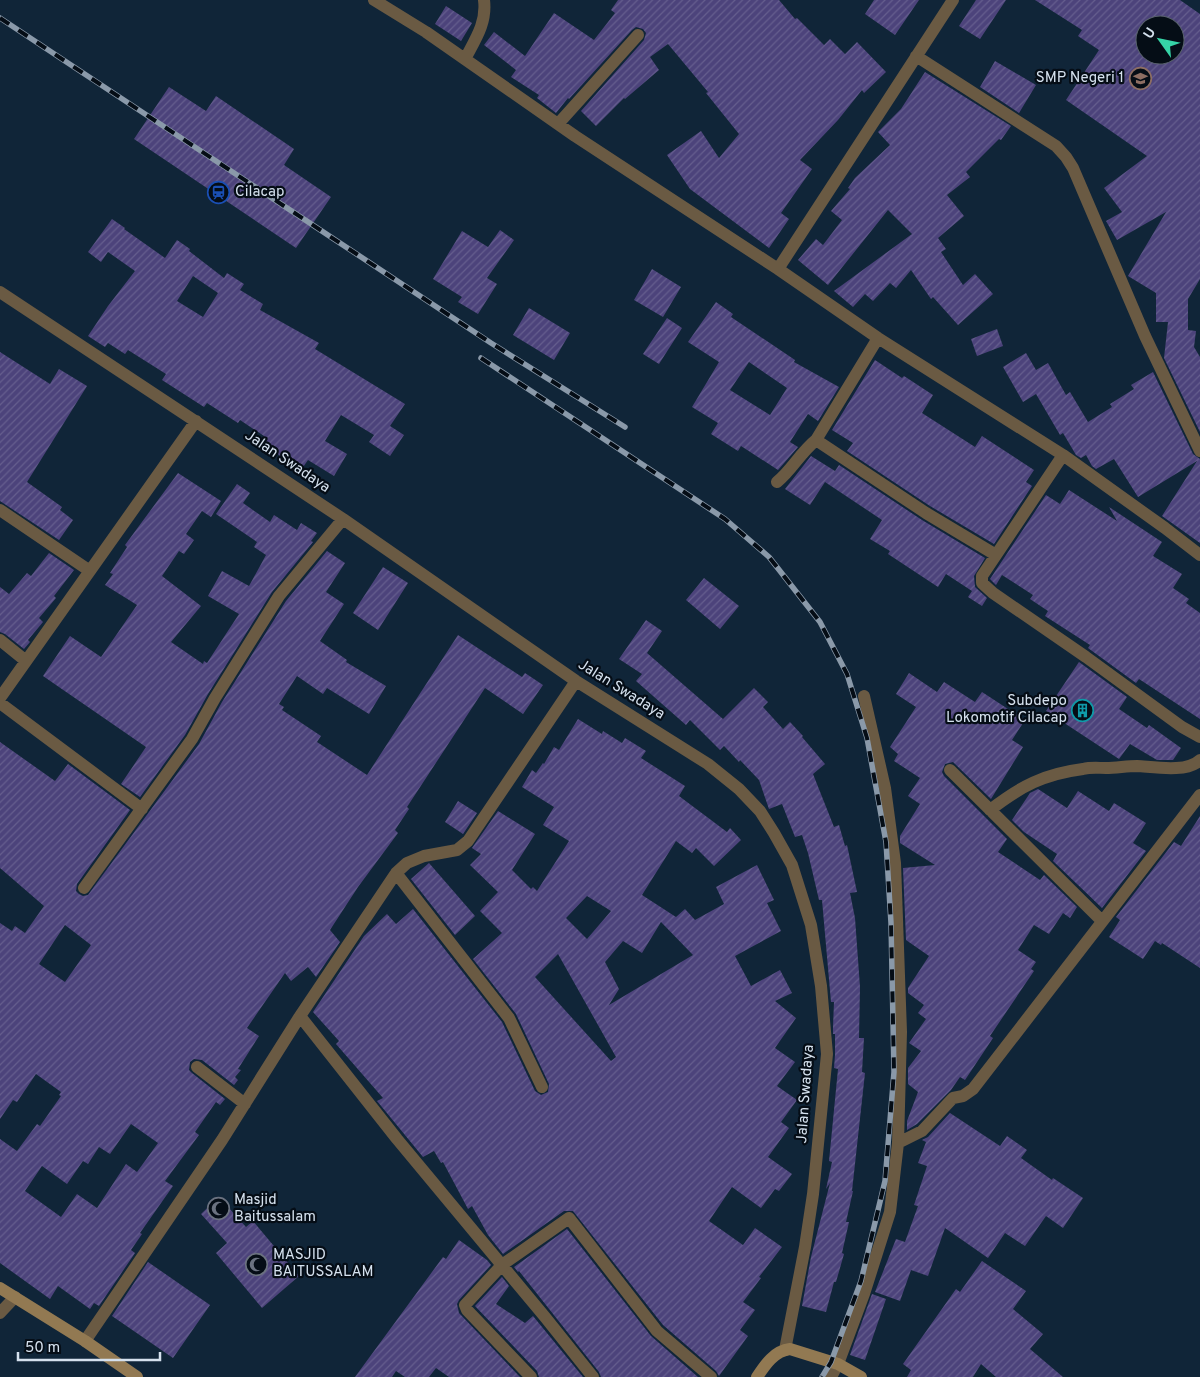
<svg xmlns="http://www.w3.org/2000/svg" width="1200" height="1377" font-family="Overpass,sans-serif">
<defs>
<pattern id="building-hatch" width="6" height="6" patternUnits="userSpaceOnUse" patternTransform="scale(1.25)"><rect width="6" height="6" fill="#4c437b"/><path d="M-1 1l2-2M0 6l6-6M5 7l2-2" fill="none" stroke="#655e8e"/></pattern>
</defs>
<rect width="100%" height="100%" fill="#102538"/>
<!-- building -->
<path fill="url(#building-hatch)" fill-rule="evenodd" d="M618 0H779L795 19 797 18 824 45 830 39 845 54 857 42 886 72 864 93 862 90 838 120 800 160 812 169 781 213 789 219 769 248 690 189 667 155 701 131 719 158 739 134 706 93 708 92 668 44 650 57 659 70 625 99 624 98 596 126 581 111 644 40 646 33 643 29 636 27 632 30 569 99 568 98 556 113 537 98 539 95 511 77 516 70 484 45 494 32 525 56 554 13 594 40 615 13 611 10Z
M874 0H919L895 35 865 14Z
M976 0H1006L980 39 959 26Z
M1035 0H1180L1200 14V279L1188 299V330L1196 331 1194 347 1200 357V432L1164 358 1168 322H1156V293L1128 276 1166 212 1117 240 1106 221 1122 212 1104 188 1147 156 1066 100 1099 50 1078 36 1082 30ZM1145 25H1175V55H1145Z
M446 6 472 23 461 41 435 24Z
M995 61 1036 85 1019 113 980 87Z
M925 72 1011 126 1001 140 999 139 966 172 970 177 947 195 964 216 938 238 946 249 941 252 963 285 975 274 993 294 958 325 933 297 931 299 911 270 896 288 890 283 873 301 865 294 853 307 834 291 912 234 888 210 828 285 798 260 816 239 823 245 842 220 831 211 850 189 848 188 855 178 890 145 878 132 901 109Z
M169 87 206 111 216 96 294 149 284 165 331 197 296 248 134 139Z
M112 219 125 228 124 229 165 258 177 240 190 249 189 251 224 278 227 273 244 284 240 290 263 304 260 310 319 343 315 349 405 404 390 426 404 435 390 456 369 442 374 435 341 415 325 441 347 454 334 476 308 460 301 470 260 442 264 436 240 420 238 423 207 403 204 407 162 380 166 374 128 350 125 354 108 343 105 347 88 336 108 306 135 271 108 252 101 262 88 252ZM193 276 218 293 203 317 177 301Z
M500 230 514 240 487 278 497 284 478 314 458 302 462 297 433 279 462 231 488 247Z
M652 269 681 287 663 317 634 300Z
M716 302 733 314 731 317 795 360 794 362 839 387 818 421 808 414 790 442 798 447 778 470 741 446 738 451 711 434 718 423 692 407 719 362 688 342ZM749 362 787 388 770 415 730 390Z
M529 308 570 333 554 360 513 335Z
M667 318 682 328 659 364 643 354Z
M997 329 1003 346 977 356 971 339Z
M0 352 50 384 59 369 87 386 27 482 62 507 60 510 73 520 59 540 0 501Z
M1026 353 1036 370 1048 363 1066 395 1070 392 1088 422 1112 407 1110 404 1134 389 1131 385 1153 372 1193 454 1200 459V543L1162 516 1197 461 1138 497 1114 459 1096 469 1092 466 1086 455 1081 458 1076 455 1063 433 1060 435 1036 394 1023 402 1003 367Z
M875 360 902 378 904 376 933 395 922 413 975 447 982 436 1034 470 1026 482 1032 486 994 544 930 506 847 451 853 443 832 430Z
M811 456 835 471 839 465 922 520 985 558 974 576 975 587 987 598 982 606 968 597 972 591 946 574 938 587 888 554 890 551 870 539 882 520 825 482 810 505 785 489Z
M178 473 221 501 211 517 202 511 186 534 194 540 184 554 179 551 162 576 201 606 171 642 203 664 204 661 207 663 239 614 208 596 222 571 249 586 266 555 254 547 257 542 216 514 237 484 250 493 243 503 270 522 274 515 297 530 301 523 317 533 311 541 313 542 272 592 208 694 185 735 140 797 121 784 146 747 43 676 70 636 101 657 137 605 105 585 113 574 110 573 127 547 125 545Z
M1069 490 1117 521 1109 507 1162 542 1153 556 1182 574 1173 588 1189 599 1186 603 1200 613V719L1139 679 1136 683 1088 648 1090 645 1045 616 1048 611 1030 599 1033 595 1002 575 996 585 990 579 1046 495 1060 504Z
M327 551 345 563 326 592 344 604 320 641 347 660 346 662 386 686 369 714 327 688 323 694 297 676 279 704 284 707 282 710 321 736 317 742 367 775 458 635 522 677 525 673 543 685 523 714 485 688 407 807 409 809 395 830 398 833 358 887 330 930 340 942 316 977 308 967 291 981 285 973 247 1028 259 1036 238 1069 241 1070 235 1077 238 1080 234 1085 202 1060 194 1059 190 1062 189 1070 192 1073 225 1099 220 1105 216 1102 195 1132 199 1135 165 1181 173 1186 140 1233 142 1234 131 1250 135 1253 99 1306 94 1303 90 1309 58 1286 50 1299 0 1263V1139L17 1151 37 1124 40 1126 61 1096 59 1095 61 1092 36 1074 17 1102 13 1100 0 1119V923L12 931 15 926 25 933 44 906 0 868V742L55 781 68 764 130 810 77 884 76 891 79 894 83 896 88 895 199 744 222 702 286 601ZM65 925 91 945 65 982 39 964ZM131 1124 158 1143 137 1172 126 1164 97 1208 77 1194 61 1217 25 1191 42 1166 67 1184 83 1161 88 1164 99 1147 110 1154Z
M49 553 74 570 54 596 56 598 39 618 43 622 28 640 30 642 24 649 5 634 0 632V587L9 594 27 573 31 576Z
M383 567 408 583 378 630 353 613Z
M704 578 739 606 720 629 686 600Z
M646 620 662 631 647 653 723 719 754 688 768 702 763 707 783 729 790 722 803 736 802 737 825 764 813 774 834 827 839 825 845 846 847 845 857 892 850 893 855 918 860 987 859 1038H864L862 1072 865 1073 852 1191H853L846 1222H849L842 1253 844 1254 836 1282H834L826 1312 802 1306 811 1257 830 1183 826 1189 832 1162 829 1161 838 1069 834 1068 835 1055V1034H833V1027L834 1002H831L822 900H819L808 853 802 835 795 837 782 804 769 809 759 780 740 760 739 762 724 746 720 750 690 720 686 725 636 681 642 674 619 659Z
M1079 662 1127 697 1119 709 1147 728 1149 725 1181 748 1173 760H1157L1130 744 1119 759 1046 711Z
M909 673 937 692 944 682 975 702 982 692 1025 720 1012 740 1023 747 991 799 953 762 945 764 942 772 944 776 1007 839 998 852 1040 880 1044 875 1077 907 1070 918 1063 913 1049 934 1034 925 1018 950 1036 962 1031 969 1034 971 990 1036 993 1038 965 1080 960 1077 951 1090 917 1124 907 1130V1121L918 1092 908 1084V1068L921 1051 909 1043 926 1019 918 1013 924 1005 908 993V988L929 956 906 940 903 868 935 865 900 843V836L920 804 908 796 920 778 894 761 898 754 890 747 916 707 896 694Z
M578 719 602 734 603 731 622 743 625 738 646 751 641 758 685 786 679 796 727 832 730 828 741 840 714 866 696 848 692 853 676 841 642 895 676 917 685 909 695 920 724 904 716 887 757 865 774 900 767 903 781 931 735 956 751 986 780 970 792 993 775 1001 796 1018 775 1048 795 1062 777 1086 797 1100 781 1122 789 1128 768 1157 792 1174 779 1191 775 1189 761 1208 732 1187 709 1221 743 1245 755 1228 782 1247 759 1277 761 1278 743 1302 755 1310 740 1330 748 1336 719 1376 716 1371 663 1325 573 1211H564L503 1254 488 1235 472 1206 468 1209 443 1162 441 1163 434 1151 423 1157 377 1101 383 1098 336 1044 339 1041 313 1012 364 936 387 914 396 924 413 909 502 1022 535 1091 541 1095 548 1092 549 1084 516 1014 473 959 502 933 480 911 498 892 470 865 481 854 472 848 498 811 535 834 512 870 531 889 533 887 537 891 569 841 543 825 554 807 522 787 532 770 536 773 543 763 544 764 554 747 559 750ZM587 896 611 911 587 939 566 918ZM661 922 693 955 609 1005 619 989 605 962 623 941 642 953ZM558 954 616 1057 611 1061 535 977Z
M1038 789 1067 808 1078 791 1109 811 1114 803 1146 823 1133 843 1146 851 1102 908 1053 861 1057 854 1024 832 1012 820 1030 793Z
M458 801 477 813 463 834 445 822Z
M1200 816V968L1162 943 1161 945 1155 941 1143 959 1109 937 1120 920 1116 917 1174 842 1181 846Z
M429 863 475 916 455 935 411 879Z
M950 1113 1000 1146 1007 1136 1027 1150 1021 1158 1052 1180 1053 1178 1083 1198 1063 1228 1046 1216 1025 1246 1005 1233 988 1258 945 1228 928 1276 911 1270 900 1301 875 1292 896 1239 905 1242 918 1206 914 1205 927 1166 918 1163 926 1142 922 1140 928 1137Z
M219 1197 246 1227 253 1221 299 1276 262 1308 216 1253 227 1243 201 1214Z
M567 1229 651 1336 698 1377H601L599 1372 519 1271 518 1272 514 1267Z
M459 1240 487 1260 491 1265 459 1300 457 1304 459 1313 520 1377H449L436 1368 429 1377H405L396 1371 392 1377H355L443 1257 446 1259Z
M982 1261 1026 1291 1013 1309 1043 1334 1030 1349 1063 1377H996L981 1364 973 1377H907L911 1370 903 1364 956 1289 960 1292Z
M148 1262 210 1305 173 1358 112 1316Z
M502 1277 509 1286 496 1304 525 1323 533 1316 583 1377H539L537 1371 475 1306Z
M872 1294 886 1299 865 1360 850 1355Z"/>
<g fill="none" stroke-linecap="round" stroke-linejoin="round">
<!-- street -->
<path stroke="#6a5a43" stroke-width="12" d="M374 0 426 32 575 136 778 269 878 338 1063 455 1165 528 1200 555
M916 56 1056 146 1066 157 1073 168 1145 336 1200 451
M465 59C475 40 487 23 484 0
M558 124 638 35
M778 269 953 0
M0 292 343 519 576 681 708 764 739 789 760 811 774 833 792 865 811 925 821 986 827 1054 813 1194 805 1247 785 1350
M878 338 816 440 926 513 996 555
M1063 455 982 576V583L993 593 1086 657 1182 727 1200 737
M777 482C792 470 800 453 816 440
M0 510 90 571
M0 640 26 661
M0 698 196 421
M0 703 142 809
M950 770 1102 921
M990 810C1021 786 1044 774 1083 769 1091 767 1098 768 1106 768 1116 768 1127 766 1137 766 1154 767 1187 773 1200 760
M396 873 509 1018 542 1087
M84 888 192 739 215 698 279 596 343 519
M300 1016 397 1139 545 1317 593 1377
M197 1067 245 1104
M898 1143 922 1131 953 1098 963 1096 973 1089 1200 795
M0 1313 15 1297
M85 1341 222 1140 300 1016 396 873 407 863 424 856 457 850 468 841 576 681
M531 1377 467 1310 465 1305 502 1265 569 1218 657 1331 711 1377
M831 1377 838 1364 864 1294 890 1212 898 1143 901 1032 895 863 885 788 864 696"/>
<!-- secondary -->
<path stroke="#927952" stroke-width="12" d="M0 1288 85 1341 137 1377
M757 1377C765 1365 774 1351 790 1349L838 1364 861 1377"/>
<defs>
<path id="rail" d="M0 18 491 343 625 427
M481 358 725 519 769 557 820 622 847 674 867 738 886 842 891 923 894 1072 885 1181 861 1281 831 1362 822 1377"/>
</defs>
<!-- rail casing -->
<use href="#rail" stroke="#8a99a9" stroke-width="5.5"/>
<!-- rail -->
<use href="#rail" stroke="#050d16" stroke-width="4" stroke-dasharray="11" stroke-linecap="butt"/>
</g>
<!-- icons -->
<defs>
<symbol id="school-ring" viewBox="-11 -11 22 22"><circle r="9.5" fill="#050d16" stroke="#8d6e63" stroke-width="1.5"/><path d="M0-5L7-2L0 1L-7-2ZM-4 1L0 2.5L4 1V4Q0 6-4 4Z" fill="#8d6e63"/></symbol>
<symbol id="station-ring" viewBox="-11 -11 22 22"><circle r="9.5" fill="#050d16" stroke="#1a4fb4" stroke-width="1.5"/><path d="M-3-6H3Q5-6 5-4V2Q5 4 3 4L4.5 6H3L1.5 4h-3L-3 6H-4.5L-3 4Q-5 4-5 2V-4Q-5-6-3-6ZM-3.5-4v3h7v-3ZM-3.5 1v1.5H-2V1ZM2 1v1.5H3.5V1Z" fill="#1a4fb4"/></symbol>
<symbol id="building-ring" viewBox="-11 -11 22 22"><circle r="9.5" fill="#050d16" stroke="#0f9aa8" stroke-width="1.5"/><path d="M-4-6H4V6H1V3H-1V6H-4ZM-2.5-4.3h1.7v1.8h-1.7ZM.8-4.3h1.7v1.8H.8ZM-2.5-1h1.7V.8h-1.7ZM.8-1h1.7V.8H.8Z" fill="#0f9aa8"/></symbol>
<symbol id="mosque-ring" viewBox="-11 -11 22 22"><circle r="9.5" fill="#050d16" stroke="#6b7280" stroke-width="1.5"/><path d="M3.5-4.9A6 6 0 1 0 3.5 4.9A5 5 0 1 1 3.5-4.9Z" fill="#6b7280"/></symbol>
</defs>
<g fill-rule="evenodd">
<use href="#school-ring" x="1128" y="66" width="25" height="25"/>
<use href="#station-ring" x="206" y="180" width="25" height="25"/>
<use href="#building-ring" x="1070" y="698" width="25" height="25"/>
<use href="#mosque-ring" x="206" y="1196" width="25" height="25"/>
<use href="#mosque-ring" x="244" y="1252" width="25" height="25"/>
</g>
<g text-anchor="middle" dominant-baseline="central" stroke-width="4.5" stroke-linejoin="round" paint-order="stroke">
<!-- poi labels -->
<g font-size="15" fill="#d5e1ee" stroke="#050d16" text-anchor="start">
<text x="1124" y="78" text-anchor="end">SMP Negeri 1</text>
<text x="235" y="192">Cilacap</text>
<text x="1067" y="701" text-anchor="end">Subdepo<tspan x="1067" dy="17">Lokomotif Cilacap</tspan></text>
<text x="234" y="1200">Masjid<tspan x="234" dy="17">Baitussalam</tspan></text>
<text x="273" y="1255">MASJID<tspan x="273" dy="17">BAITUSSALAM</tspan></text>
</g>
<!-- street labels -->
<g font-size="15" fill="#d5e1ee" stroke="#050d16">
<text transform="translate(287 462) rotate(34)">Jalan Swadaya</text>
<text transform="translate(621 690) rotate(32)">Jalan Swadaya</text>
<text transform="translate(806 1094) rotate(-86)">Jalan Swadaya</text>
</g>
</g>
<!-- north arrow -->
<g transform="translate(1160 40) rotate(303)"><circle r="24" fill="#050d16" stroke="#58626c"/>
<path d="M0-4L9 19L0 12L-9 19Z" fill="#36d4a7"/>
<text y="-8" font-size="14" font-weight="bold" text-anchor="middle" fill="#d5e1ee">U</text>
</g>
<!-- scale -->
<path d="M18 1352v8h142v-8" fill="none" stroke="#d5e1ee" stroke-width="2.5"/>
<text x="25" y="1352" font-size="15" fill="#d5e1ee" stroke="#050d16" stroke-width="4" paint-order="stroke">50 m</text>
</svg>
